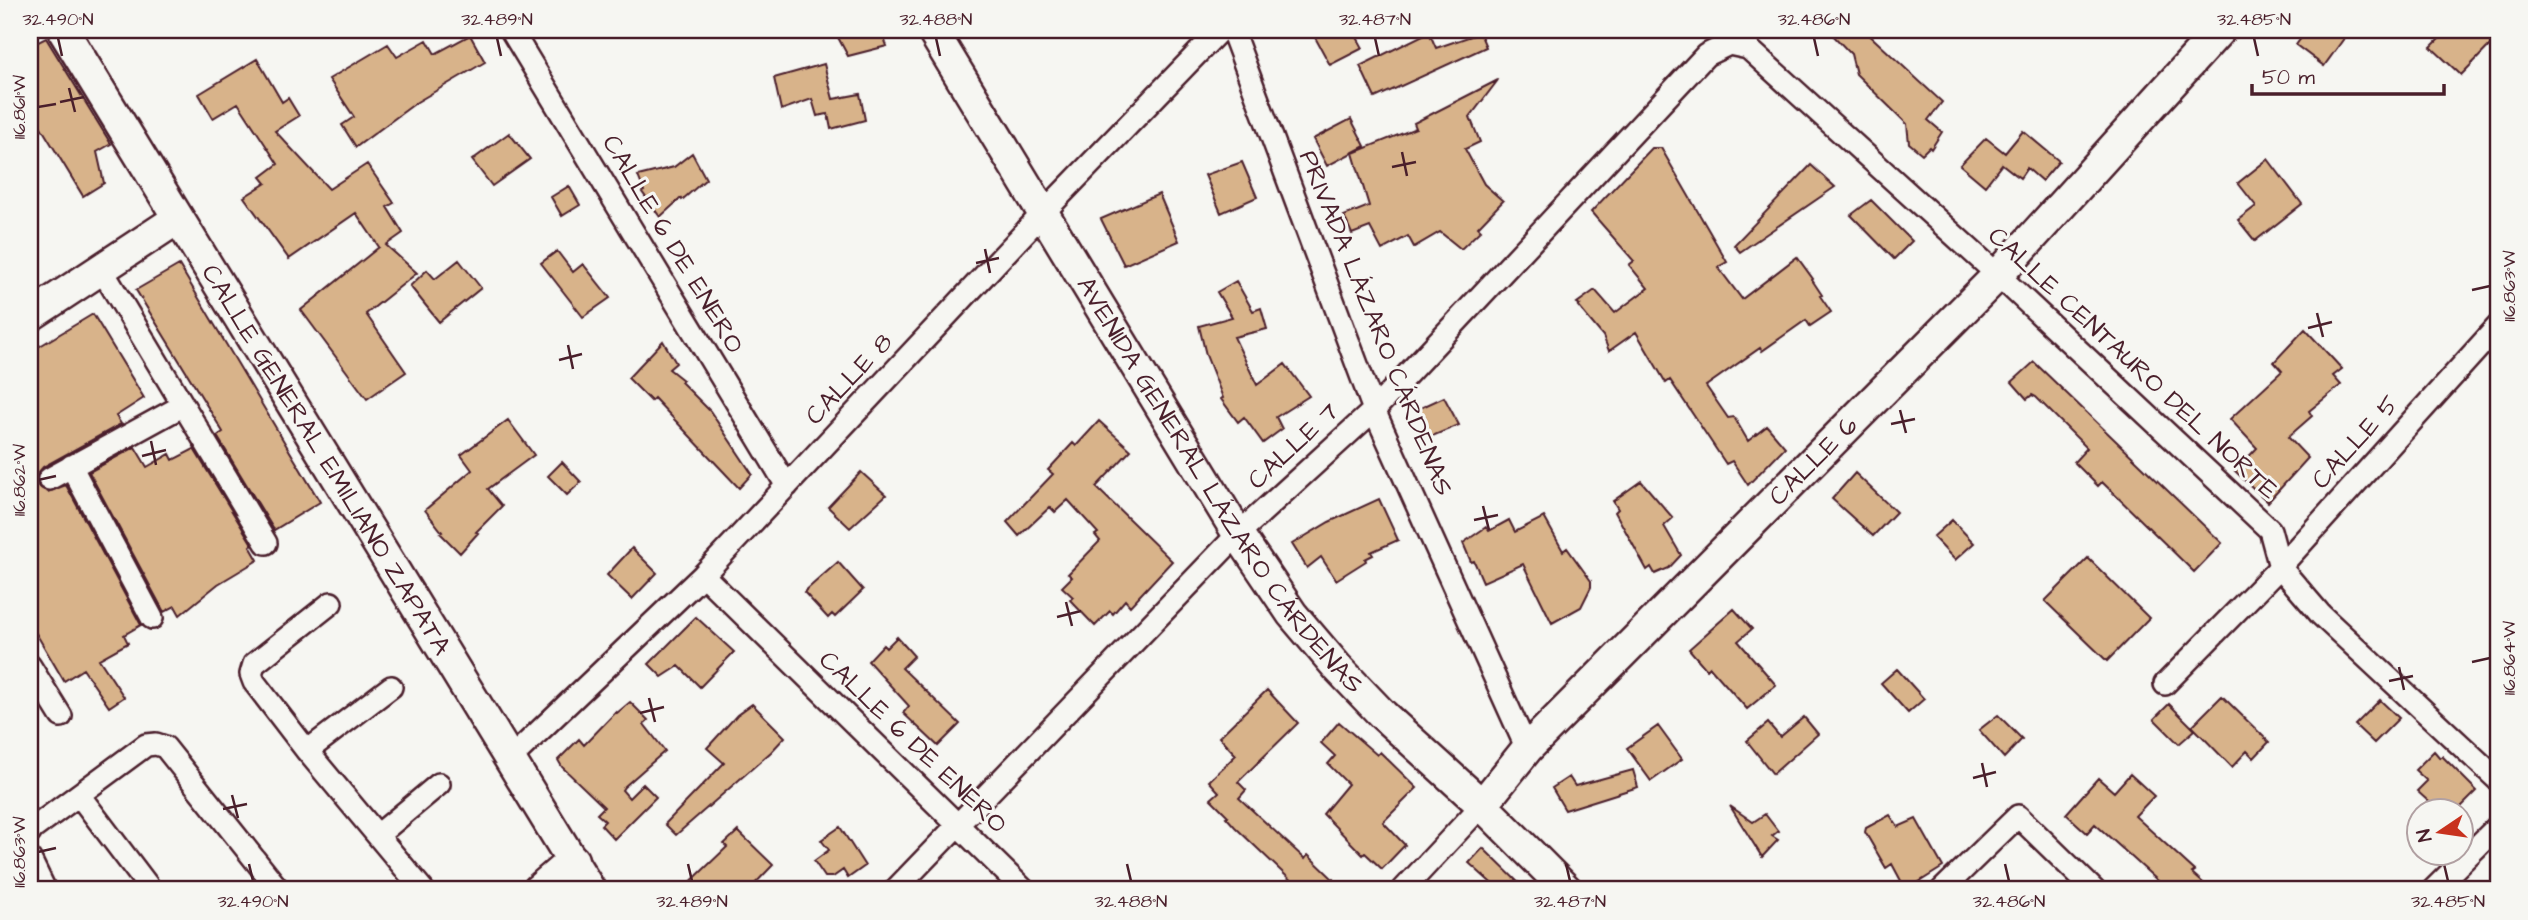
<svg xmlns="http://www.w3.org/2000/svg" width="2528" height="920" font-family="'Architects Daughter',sans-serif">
<rect width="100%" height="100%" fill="#f6f6f2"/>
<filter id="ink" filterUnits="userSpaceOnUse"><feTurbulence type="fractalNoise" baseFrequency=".0143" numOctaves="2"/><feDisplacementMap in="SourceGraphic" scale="14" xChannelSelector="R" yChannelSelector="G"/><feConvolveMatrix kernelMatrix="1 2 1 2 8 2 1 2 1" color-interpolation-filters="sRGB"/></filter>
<g filter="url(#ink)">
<!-- building -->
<path fill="#d8b38a" stroke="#4a1f2b" stroke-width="2" d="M834 30H881L887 46 848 56Z
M1311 30H1353L1363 48 1330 65Z
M1828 30H1864L1942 102 1928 120 1942 132 1931 149 1929 147 1922 154 1909 143 1907 124 1856 74 1851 54Z
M2307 30H2350L2324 66 2296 45Z
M2448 30H2498V37L2461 75 2431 47Z
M1429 32 1436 48 1480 33 1486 47 1375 98 1360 66Z
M470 35 485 62 417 102 356 147 342 125 354 117 329 79 388 44 397 57 427 40 435 54Z
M46 38 111 144 97 152 104 183 83 196 30 109V46Z
M257 59 282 102 288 98 299 116 275 131 329 189 367 164 394 203 387 207 403 233 386 245 417 273 366 314 406 372 367 399 301 310 379 247 356 213 289 259 244 197 266 183 261 177 278 164 238 103 213 118 199 94Z
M824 64 833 99 860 94 865 120 831 129 828 114 817 116 812 99 781 110 774 78Z
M1498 80 1470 117 1480 142 1465 149 1484 184 1503 201 1478 227 1481 230 1461 249 1440 232 1414 247 1408 236 1382 250 1370 227 1352 234 1344 216 1369 206 1353 153 1416 128 1414 123Z
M1351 119 1365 146 1327 166 1313 139Z
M2023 131 2059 161 2042 181 2027 168 2020 178 2002 164 1985 186 1960 165 1986 138 2005 153Z
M509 133 530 159 492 186 472 160Z
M1652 148H1661L1727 262 1718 267 1742 299 1797 257 1813 279 1812 280 1822 295 1820 296 1831 312 1810 326 1806 320 1762 351 1760 348 1706 386 1728 418 1734 417 1748 441 1767 426 1785 447 1748 485 1732 461 1726 464 1670 380 1666 383 1636 332 1609 351 1603 336 1578 306 1580 305 1577 303 1595 290 1615 313 1648 288 1629 265 1634 261 1591 212Z
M692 153 706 179 682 200 681 198 660 217 642 192 644 191 638 176 674 167Z
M2268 159 2302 204 2255 241 2238 220 2256 206 2238 183Z
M1242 162 1257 197 1221 213 1205 175Z
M1811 165 1835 187 1740 252 1734 245Z
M569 186 580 205 562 216 551 197Z
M1159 194 1179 241 1124 265 1101 219Z
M1871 200 1912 241 1894 259 1851 215Z
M557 251 573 272 583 264 610 298 583 317 541 263Z
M459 260 481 288 439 322 410 286 427 270 435 279Z
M179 265 320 502 274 530 217 436 223 432 136 290Z
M1236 281 1253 311 1261 308 1267 329 1234 337 1257 385 1285 364 1309 396 1276 417 1282 429 1263 443 1244 417 1238 422 1221 399 1223 398 1206 355 1199 326 1232 317 1217 292Z
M93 314 144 398 116 416 121 424 43 467 38 473 36 479 38 486 48 492 66 485 141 625 124 635 128 643 99 659 124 697 109 707 83 669 64 681 30 623V352Z
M2305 329 2342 369 2333 376 2341 385 2309 411 2312 416 2288 437 2308 458 2268 502 2235 471 2257 448 2230 419 2282 371 2274 362Z
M663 341 676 363 669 369 683 380 681 382 710 411 752 474 739 488 654 398 651 401 628 378Z
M2034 362 2222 543 2194 572 2102 482 2098 486 2074 462 2087 448 2036 397 2032 395 2027 399 2012 382Z
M1444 397 1459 425 1430 437 1418 409Z
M508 420 534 455 488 489 502 506 476 532 478 533 460 553 440 533 442 532 425 510 472 470 461 455Z
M1099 421 1131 450 1096 487 1172 561 1130 606 1125 600 1113 614 1110 611 1095 626 1070 600 1073 597 1062 587 1072 577 1068 574 1100 541 1095 535 1098 533 1068 500 1055 512 1050 507 1019 536 1007 522 1053 474 1048 470 1073 443 1076 446Z
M135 447 147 467 170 454 173 460 194 449 252 544 250 546 258 560 218 584 180 615 175 606 164 612 89 472Z
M562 462 581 482 567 495 548 476Z
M861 472 886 495 850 528 828 507Z
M1855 473 1896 512 1873 536 1832 499Z
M1641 481 1673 518 1664 526 1681 555 1669 568 1655 574 1651 567 1647 570 1615 512 1618 509 1613 501Z
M1379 499 1398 540 1371 552 1373 555 1365 559 1366 561 1336 580 1321 557 1307 568 1292 544 1329 522Z
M1544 517 1563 551 1567 548 1591 581V587L1581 607 1552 623 1523 564 1483 582 1474 561 1471 562 1463 543 1486 527 1489 531 1509 520 1515 532Z
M1952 520 1974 543 1955 560 1933 537Z
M632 548 657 573 632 599 607 575Z
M2088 558 2149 618 2107 661 2045 601Z
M838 562 863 590 835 617 832 614 828 618 804 592Z
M1734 609 1752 629 1738 641 1776 685 1747 709 1710 667 1707 670 1689 649Z
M696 617 734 652 700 687 679 666 662 677 649 664Z
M897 637 914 656 902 668 960 724 938 746 903 713 909 706 868 661 883 645 886 648Z
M1897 669 1924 699 1908 713 1881 683Z
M1267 690 1298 723 1238 782 1246 790 1239 798 1305 859 1308 855 1333 879 1322 890H1301L1235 827 1226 817 1228 816 1211 799 1219 792 1209 781 1236 755 1219 737Z
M2222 696 2269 742 2254 758 2247 751 2232 767 2192 726Z
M2380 700 2399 718 2374 743 2355 725Z
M630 702 648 720 644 724 665 751 624 787 622 790 629 798 643 784 656 797 614 839 601 825 605 821 597 814 604 807 562 767 558 760 579 739 584 745 616 712 617 713Z
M752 704 785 737 771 752 676 835 665 824 724 763 707 748 737 715Z
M2169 704 2195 730 2179 744 2154 719Z
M1998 715 2022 739 2004 758 1979 730Z
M1804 717 1818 734 1773 774 1747 741 1768 723 1780 737Z
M1339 722 1377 755 1380 752 1417 788 1383 822 1405 845 1382 869 1365 853 1363 855 1323 814 1348 784 1328 764 1335 756 1321 743Z
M1658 726 1682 759 1651 781 1627 748Z
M2434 751 2440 758 2442 756 2477 791 2457 811H2439L2417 791 2427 781 2415 770Z
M1633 770 1638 787 1565 810 1552 788 1569 777 1575 786Z
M2130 774 2154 796 2135 816 2195 871 2192 873 2211 890H2168L2095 824 2087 833 2066 814 2098 778 2114 792Z
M1730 806 1753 822 1765 814 1778 831 1772 836 1778 840 1762 857Z
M1890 815 1898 827 1916 819 1943 867 1906 890 1892 864 1886 868 1865 832 1866 828Z
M840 827 865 866 848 878 843 870 833 877H825L814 861 829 850 821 840Z
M738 831 773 865 749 890H682L727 847 724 844Z
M1483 848 1526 890H1499L1469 863Z"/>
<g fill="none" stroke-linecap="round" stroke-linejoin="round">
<defs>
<path id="street" d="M511 30 787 486
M1232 30 1374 410 1527 749
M102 270 266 543
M71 466 152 618
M49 479 182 406
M703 575 1024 890
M331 603 254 664 251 674 254 682 307 751 423 890
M30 666 61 716
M2165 684 2280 567 2498 326
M307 751 391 687
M510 759 703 575 1044 212 1220 30
M79 795 151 890
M30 833 31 830 146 745 156 744 165 747 279 890
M378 835 439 784
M30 859 45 890
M895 890 1238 534 1374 410 1706 55 1729 44 1748 48 1998 275 2270 530 2280 567 2321 615 2498 780
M1403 890 1482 805
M1942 890 2018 816 2094 890
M2433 890 2498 826"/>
<g id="secondary">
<path id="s1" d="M63 30 590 890"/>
<path id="s2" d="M932 30 1238 534 1292 614 1337 667 1383 715 1482 805 1567 890"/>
<path d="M30 316 177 219"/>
<path id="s3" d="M1482 805 1527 749 1998 275 2220 30"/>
<path d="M538 890 573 860"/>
</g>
</defs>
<!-- street casing -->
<use href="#street" stroke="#4a1f2b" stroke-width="26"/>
<!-- secondary casing -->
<use href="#secondary" stroke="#4a1f2b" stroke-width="35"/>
<!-- street -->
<use href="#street" stroke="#f6f6f2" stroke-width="21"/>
<!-- secondary -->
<use href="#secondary" stroke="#f6f6f2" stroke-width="30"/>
</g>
</g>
<!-- ticks -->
<path fill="none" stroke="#4a1f2b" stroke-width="2.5" d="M58 38 62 56M497 38 501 56M936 38 940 56M1375 38 1379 56M1814 38 1818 56M2254 38 2258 56M69 88 75 112M60 102 84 97M38 107 56 104M1402 152 1407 176M1392 167 1416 162M985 249 990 273M976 263 999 258M2472 290 2490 286M2317 313 2323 337M2308 328 2332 322M568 345 573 369M559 360 582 354M1900 410 1906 433M1891 424 1915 419M151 441 156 465M142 456 166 450M38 480 56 476M1483 506 1489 530M1474 520 1498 515M1066 602 1072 626M1057 617 1081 611M2472 662 2490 658M2399 667 2404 690M2389 681 2413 676M649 698 655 722M640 713 664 707M1982 763 1987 787M1973 778 1996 772M232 795 238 818M223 809 247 804M38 852 56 848M249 864 253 881M688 864 692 881M1127 864 1131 881M1566 864 1570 881M2005 864 2009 881M2444 864 2448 881"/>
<g text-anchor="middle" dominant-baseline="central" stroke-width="6" stroke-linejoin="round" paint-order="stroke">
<!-- street labels -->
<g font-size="26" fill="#4a1f2b" stroke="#f6f6f2">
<text transform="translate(673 244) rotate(59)">CALLE 6 DE ENERO</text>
<text transform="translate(1376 323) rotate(68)">PRIVADA LÁZARO CÁRDENAS</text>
<text transform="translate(2133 363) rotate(43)">CALLE CENTAURO DEL NORTE</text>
<text transform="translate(849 379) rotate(-47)">CALLE 8</text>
<text transform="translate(2355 442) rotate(-48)">CALLE 5</text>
<text transform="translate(1293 446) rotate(-43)">CALLE 7</text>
<text stroke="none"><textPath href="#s1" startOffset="504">CALLE GENERAL EMILIANO ZAPATA</textPath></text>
<text stroke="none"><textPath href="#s3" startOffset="478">CALLE 6</textPath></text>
<text stroke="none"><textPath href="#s2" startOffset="539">AVENIDA GENERAL LÁZARO CÁRDENAS</textPath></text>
<text transform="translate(913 742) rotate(44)">CALLE 6 DE ENERO</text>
</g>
</g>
<!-- margin -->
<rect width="2528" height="920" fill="none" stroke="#f6f6f2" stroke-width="77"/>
<!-- north arrow -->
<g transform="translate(2440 832) rotate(257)"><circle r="33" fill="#f6f6f2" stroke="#b1a0a2" stroke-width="2"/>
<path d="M0-5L12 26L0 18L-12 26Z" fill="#c8321e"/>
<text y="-10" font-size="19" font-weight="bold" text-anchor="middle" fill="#4a1f2b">N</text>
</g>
<!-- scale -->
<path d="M2252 84v10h192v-10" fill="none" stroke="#4a1f2b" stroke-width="3.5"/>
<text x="2262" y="84" font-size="21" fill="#4a1f2b" stroke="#f6f6f2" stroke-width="5" paint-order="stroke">50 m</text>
<rect x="38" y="38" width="2452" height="843" fill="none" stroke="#4a1f2b" stroke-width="2.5"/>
<g font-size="18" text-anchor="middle" fill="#4a1f2b">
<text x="58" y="25">32.490°N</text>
<text x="497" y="25">32.489°N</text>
<text x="936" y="25">32.488°N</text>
<text x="1375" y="25">32.487°N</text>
<text x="1814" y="25">32.486°N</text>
<text x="2254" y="25">32.485°N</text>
<text transform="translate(19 107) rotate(-90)" y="6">116.861°W</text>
<text transform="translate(2509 286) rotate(-90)" y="6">116.863°W</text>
<text transform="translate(19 480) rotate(-90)" y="6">116.862°W</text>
<text transform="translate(2509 658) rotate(-90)" y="6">116.864°W</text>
<text transform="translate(19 852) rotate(-90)" y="6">116.863°W</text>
<text x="253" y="907">32.490°N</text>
<text x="692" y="907">32.489°N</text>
<text x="1131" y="907">32.488°N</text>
<text x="1570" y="907">32.487°N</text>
<text x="2009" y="907">32.486°N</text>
<text x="2448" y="907">32.485°N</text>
</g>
</svg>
